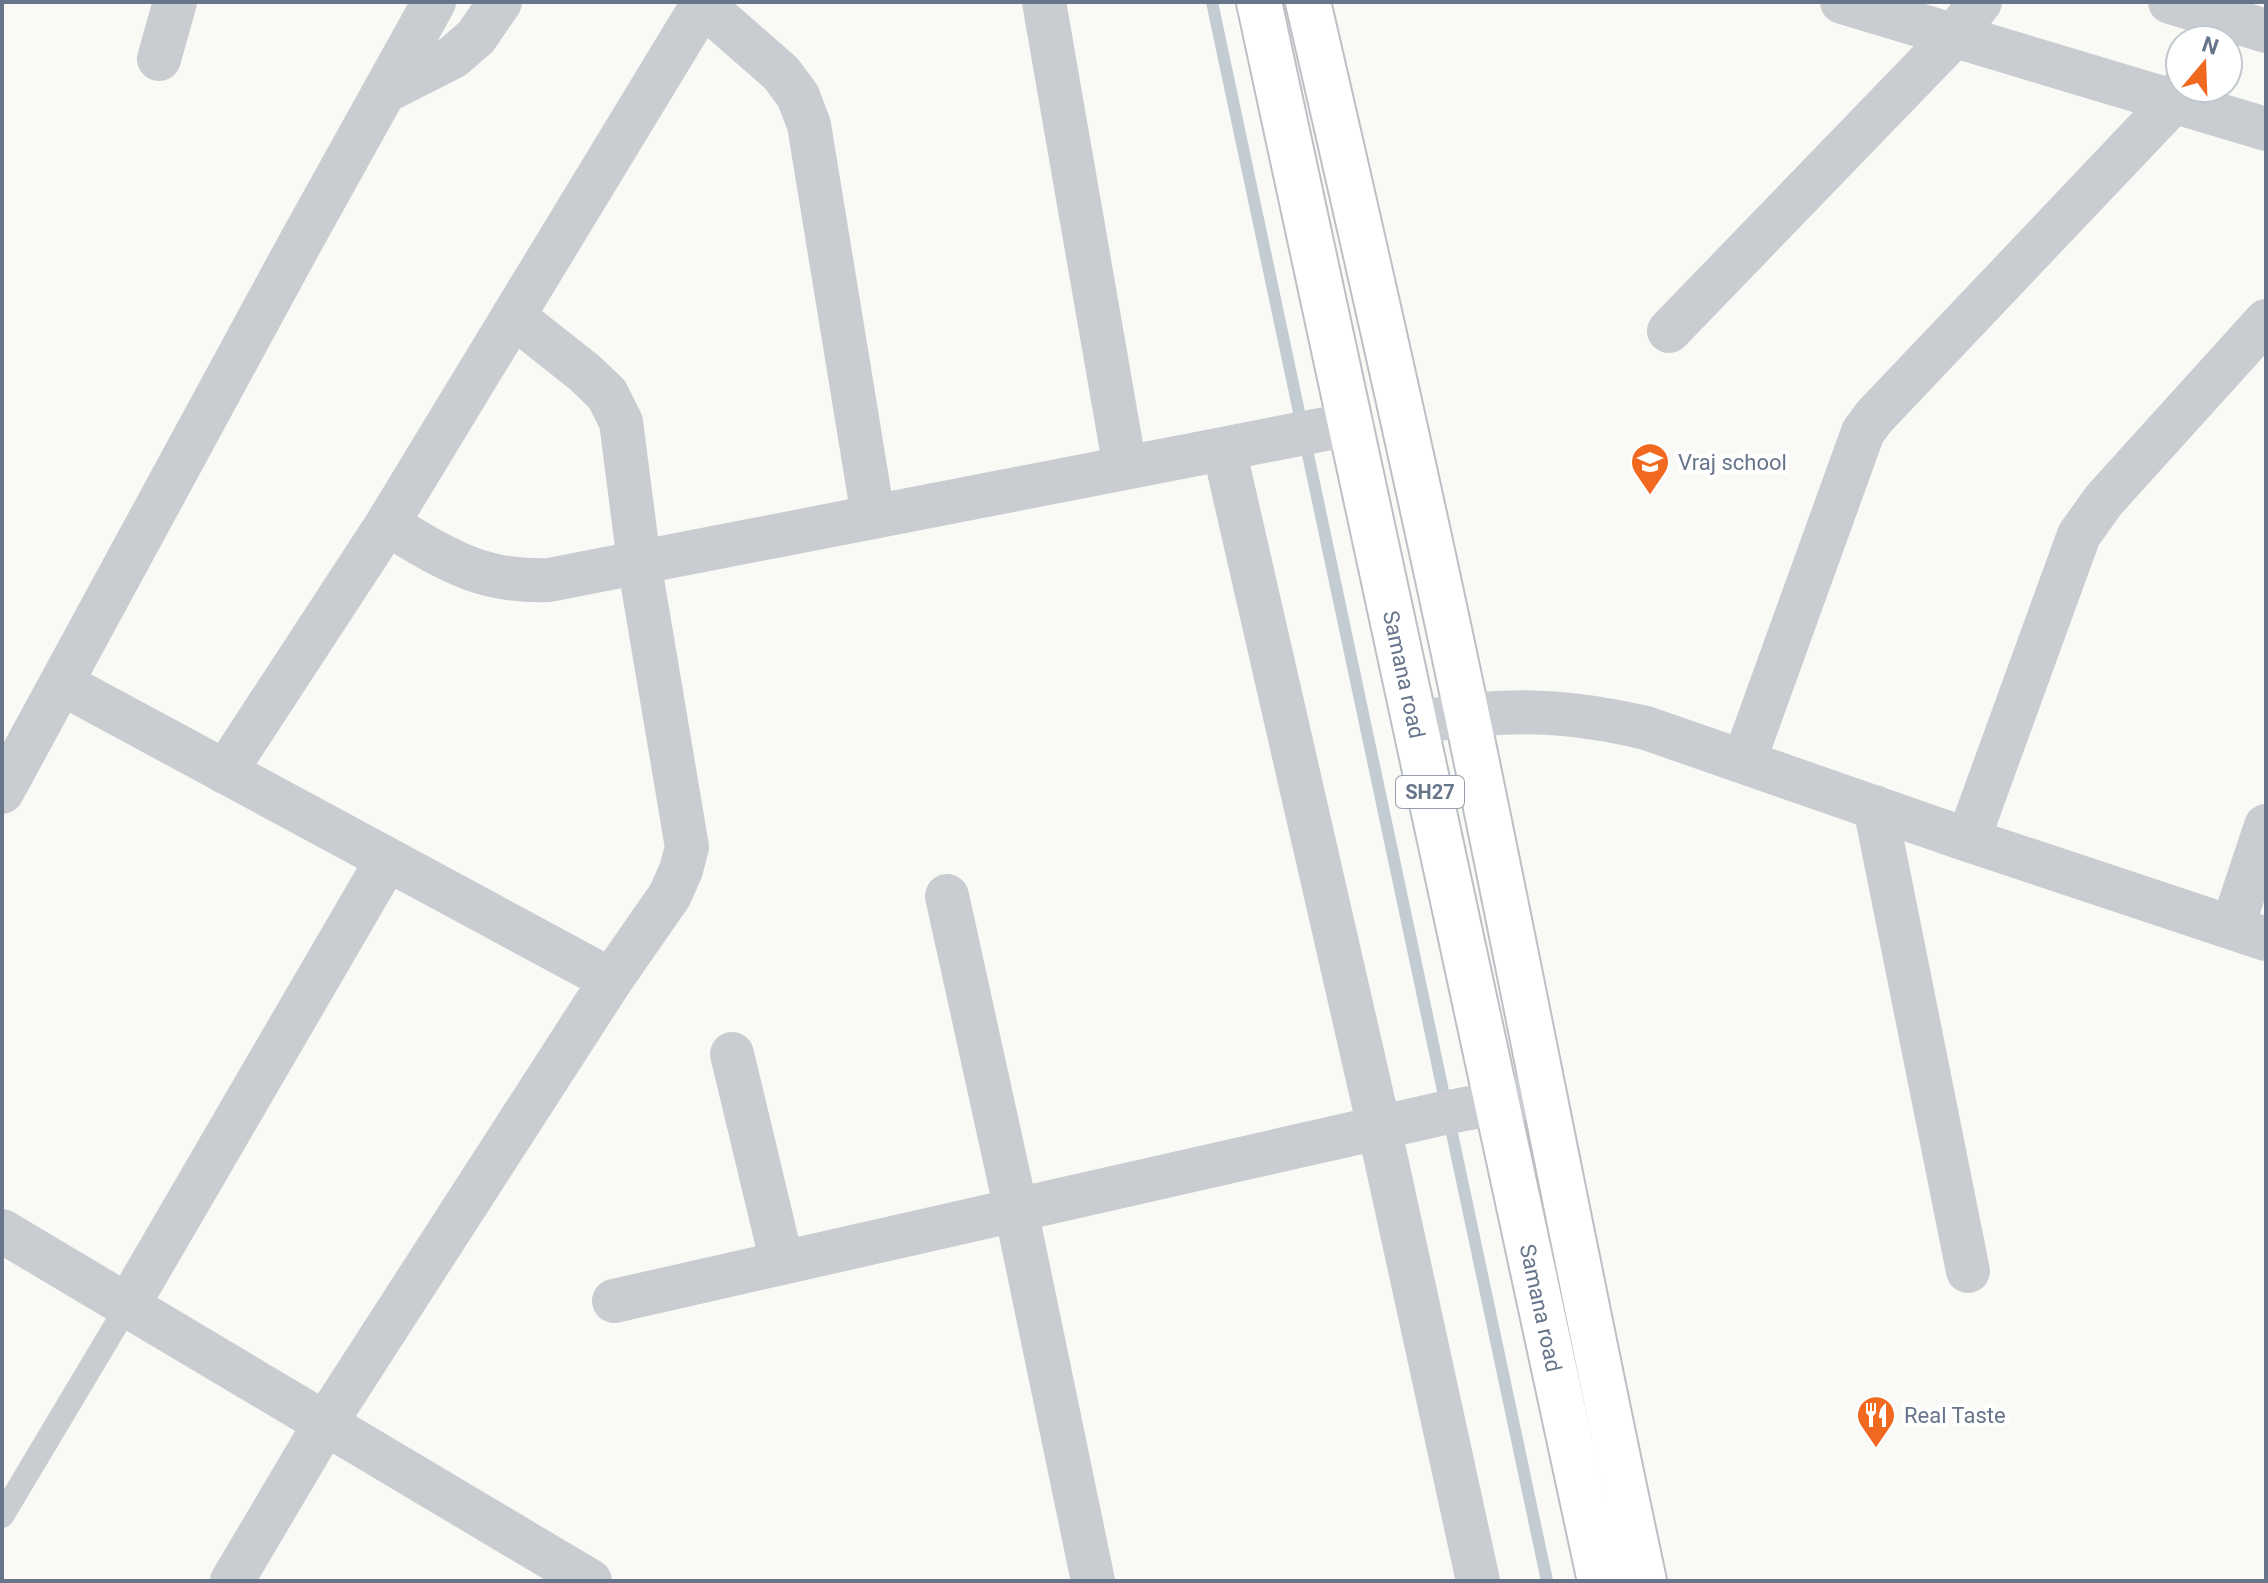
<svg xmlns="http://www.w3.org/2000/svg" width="2268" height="1583" font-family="Roboto,sans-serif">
<rect width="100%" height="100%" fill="#f9f9f6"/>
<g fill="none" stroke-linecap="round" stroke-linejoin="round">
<!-- stream -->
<path stroke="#c2ccd2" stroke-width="12" d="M1212 2 1547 1581"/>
<defs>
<g id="primary">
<path id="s1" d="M1259 2 1600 1581"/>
<path d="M1308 2C1363 239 1417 476 1467 715 1527 1003 1582 1293 1644 1581"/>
</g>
</defs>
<!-- primary casing -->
<use href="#primary" stroke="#bcbfc4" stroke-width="48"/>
<!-- service -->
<path stroke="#c9ccd0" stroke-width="24" d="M2 1516 128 1305"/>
<!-- minor -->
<path stroke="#c9ccd0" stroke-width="44" d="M1044 2 1125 468
M1842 2 2266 129
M2170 2 2266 31
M702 4 781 73 798 96 809 125 873 516
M159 59 175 2
M384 92 453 57 476 37 500 2
M1669 331 1955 35 1980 2
M1224 449 1379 1127 1478 1581
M387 524C445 558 479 583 549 580L1351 424
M61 683 611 980
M1415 723C1501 708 1561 708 1646 728L1968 840 2266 939
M1744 761 1863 432 1874 417 2174 101 2183 88
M225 772 387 524 704 2
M2 792 299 245 434 2
M1875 807 1968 1271
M1968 840 2079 535 2104 500 2266 321
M947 896 1016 1210 1093 1581
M2232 928 2266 826
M732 1054 782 1263
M2 1231 590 1581
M614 1301 1444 1113 1542 1094
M128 1305 387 860
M232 1581 326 1422 611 980 670 895 681 870 687 847 639 562 621 422 607 394 585 373 513 316"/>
<!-- primary -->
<use href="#primary" stroke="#fff" stroke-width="44"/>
</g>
<!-- icons -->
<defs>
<symbol id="school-pin" viewBox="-11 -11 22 30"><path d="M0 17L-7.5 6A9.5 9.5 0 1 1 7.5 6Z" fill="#f1691f" stroke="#fff"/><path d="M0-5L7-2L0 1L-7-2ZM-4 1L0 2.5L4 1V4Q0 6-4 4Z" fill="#fff"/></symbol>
<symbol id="restaurant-pin" viewBox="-11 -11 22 30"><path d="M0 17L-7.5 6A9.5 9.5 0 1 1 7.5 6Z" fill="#f1691f" stroke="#fff"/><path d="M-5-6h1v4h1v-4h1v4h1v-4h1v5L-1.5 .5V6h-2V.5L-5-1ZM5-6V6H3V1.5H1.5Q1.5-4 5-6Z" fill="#fff"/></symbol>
</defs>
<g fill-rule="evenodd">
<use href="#school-pin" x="1628" y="440" width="44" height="60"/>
<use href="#restaurant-pin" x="1854" y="1393" width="44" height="60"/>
</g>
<g text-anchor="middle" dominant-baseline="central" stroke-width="8" stroke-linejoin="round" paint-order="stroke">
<!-- shield labels -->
<rect fill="#fff" stroke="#949ead" stroke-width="2" x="1396" y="776" width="68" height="32" rx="6"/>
<g font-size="20" font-weight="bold" fill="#66758a">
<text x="1430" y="792">SH27</text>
</g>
<!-- poi labels -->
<g font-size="22" fill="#66758a" stroke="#fff" text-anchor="start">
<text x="1678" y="462">Vraj school</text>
<text x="1904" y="1415">Real Taste</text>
</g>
<!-- street labels -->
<g font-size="22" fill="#66758a" stroke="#fff">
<text stroke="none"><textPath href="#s1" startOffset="688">Samana road</textPath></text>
<text stroke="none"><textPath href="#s1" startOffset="1336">Samana road</textPath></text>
</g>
</g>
<!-- border -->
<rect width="2268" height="1583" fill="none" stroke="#66758a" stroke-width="8"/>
<!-- north arrow -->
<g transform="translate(2204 64) rotate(19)"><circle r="38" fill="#ffffff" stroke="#c2c8d0" stroke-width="2"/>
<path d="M0-6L14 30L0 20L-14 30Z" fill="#f1691f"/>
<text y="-12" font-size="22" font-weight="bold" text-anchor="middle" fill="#66758a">N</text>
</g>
</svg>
